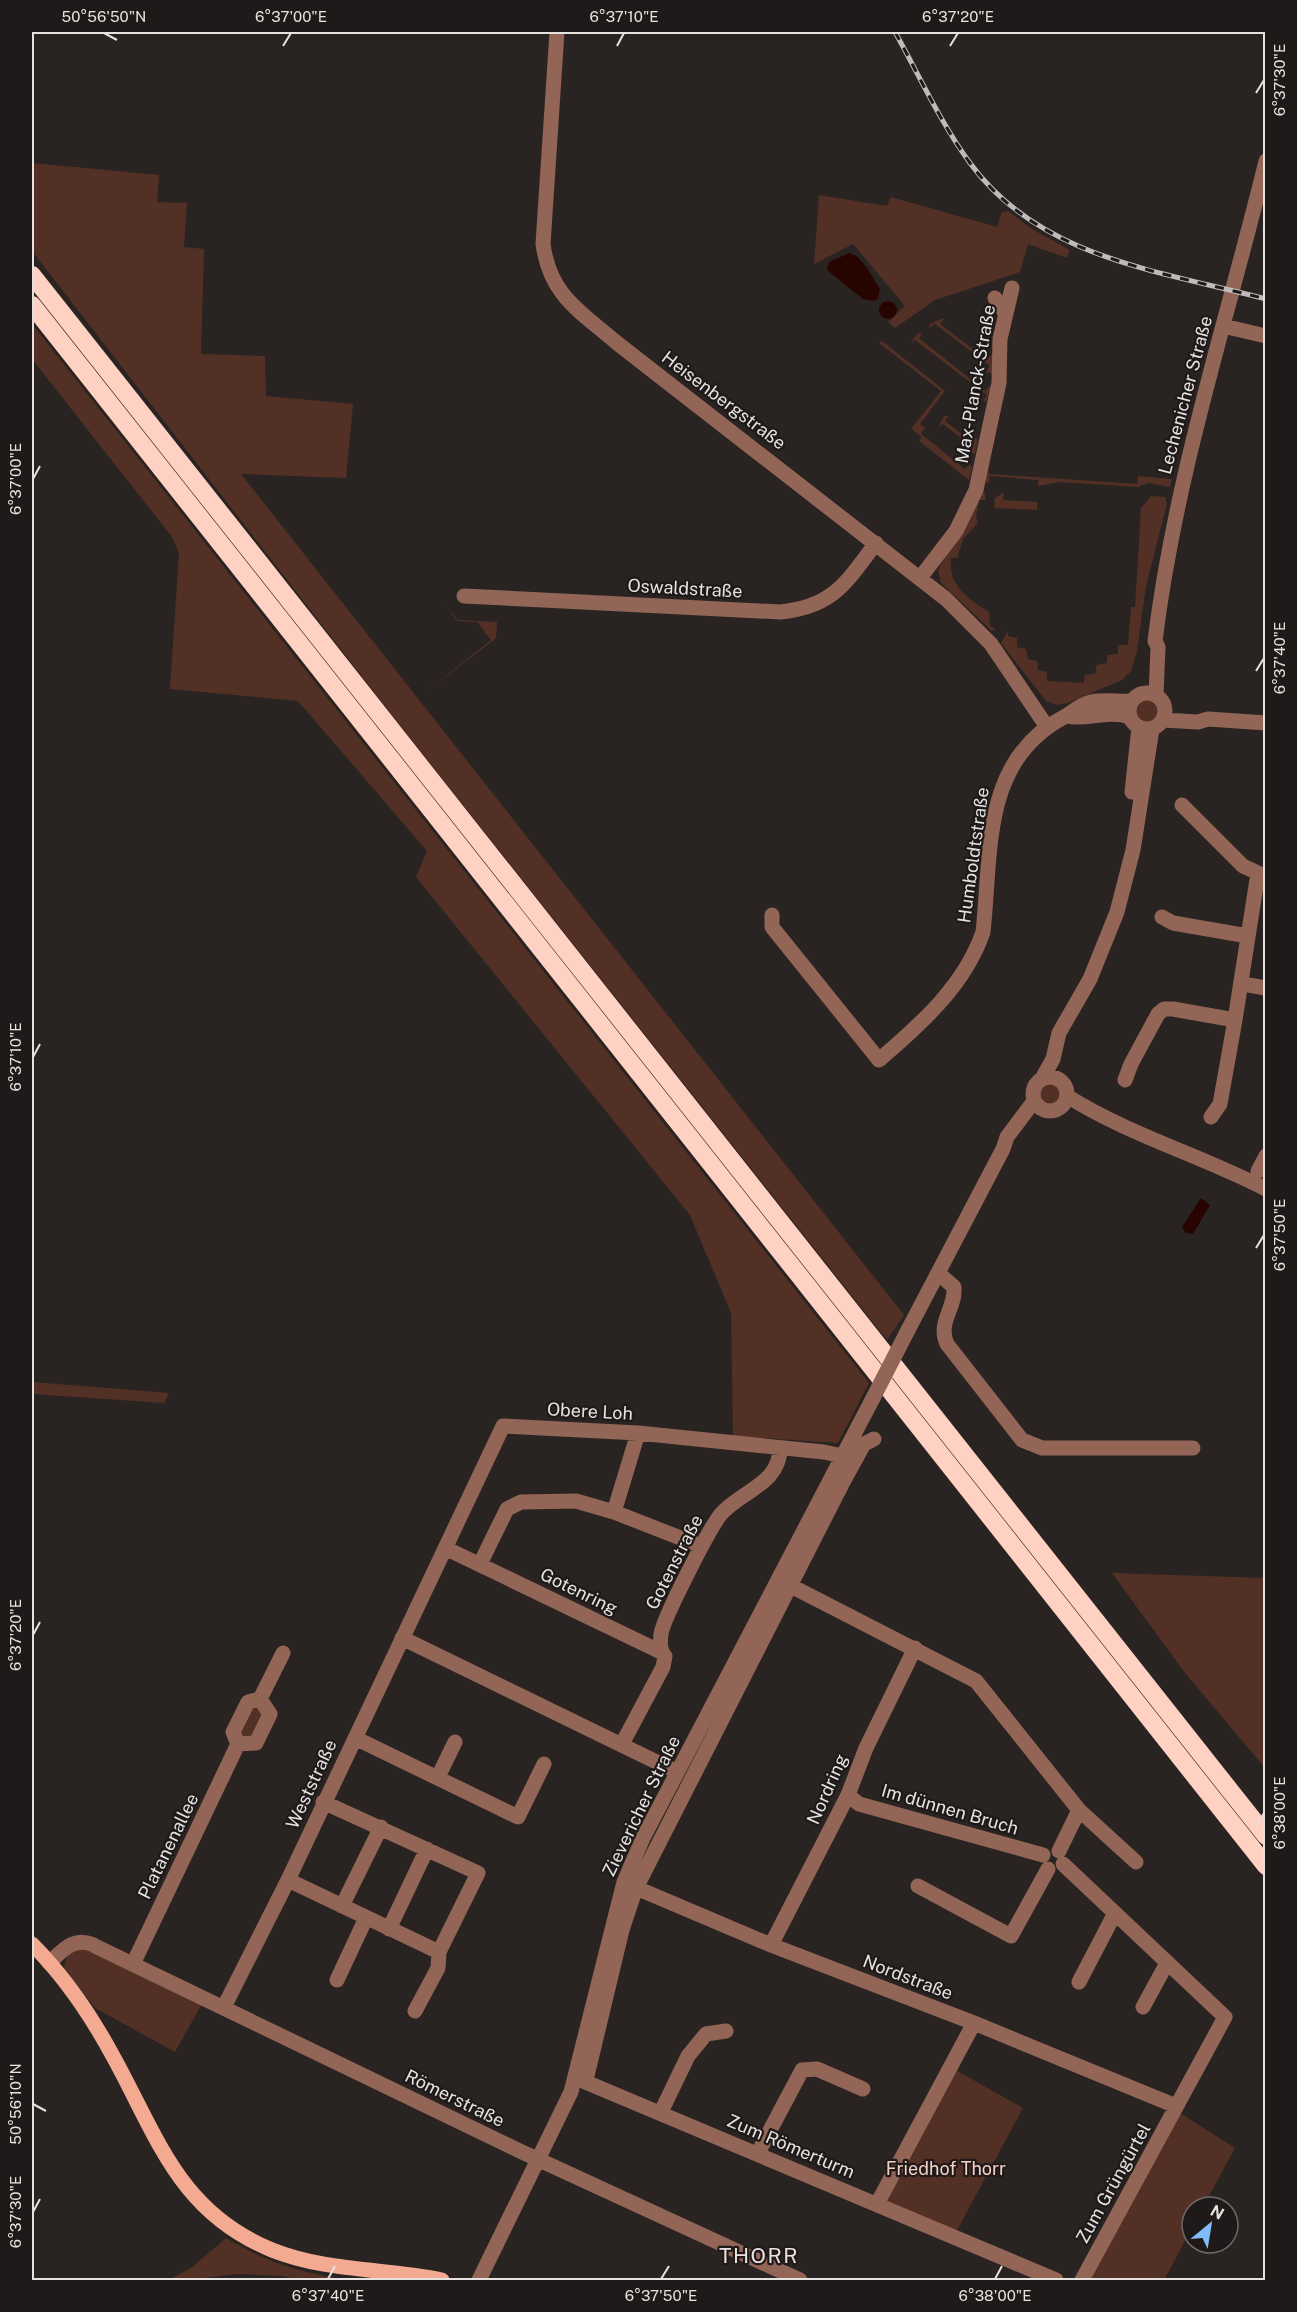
<svg xmlns="http://www.w3.org/2000/svg" width="1297" height="2312" font-family="'Public Sans',sans-serif">
<rect width="100%" height="100%" fill="#292422"/>
<!-- green -->
<path fill="#533025" d="M32 163 159 175 157 202 187 203 184 247 204 249 201 354 265 356 266 396 353 404 346 478 241 474 904 1315 887 1340 388 710 32 251Z
M819 195 887 206 891 197 997 227 1002 212 1008 211 1032 229 1070 250 1067 258 1028 244 1020 272 935 300 895 328 888 322 905 306 853 244 814 264Z
M941 319H944L940 324 987 360 991 355 993 357V374L986 372 990 366 935 324 929 328 930 324Z
M32 324 869 1383 838 1443 733 1436 731 1313 690 1215 416 877 427 851 298 701 170 689 179 553 172 537 32 359Z
M918 333H922L919 338 985 391 989 386 991 387 986 402 983 400 987 395 915 340 910 343Z
M882 341 945 391 920 424 925 428 921 434 965 469 970 464 972 468 969 480 919 441 922 437 911 429 941 391 879 343Z
M944 416H949L945 421 972 442 976 438 978 440 975 454 969 453 973 447 943 424 938 428Z
M989 470V474L1137 484 1138 476 1172 479 1170 487 1149 483 1138 487 1060 482 1038 486V480L990 476 989 483H986V472Z
M984 491 986 500H979L976 518 978 523 963 539 957 558H951C948 586 968 599 989 612L990 626 995 629 992 631 941 583 938 570Z
M1004 492 1003 500 1037 502V510L994 508 995 498Z
M1151 496 1165 497 1167 504 1146 586 1137 651 1131 671 1122 680 1068 703 1057 705 1046 701 1001 643 1008 631V636L1017 638V647L1026 649 1028 659 1037 661 1038 670 1047 672V681L1084 683 1085 675 1095 674 1097 665 1107 663V655L1118 654V645H1128L1131 607H1135L1141 508Z
M447 607 458 620 497 622 496 638 421 696 491 640 477 622 457 621Z
M1136 711a11 11 0 1 1 22 0a11 11 0 1 1-22 0Z
M1039 1094a11 11 0 1 1 22 0a11 11 0 1 1-22 0Z
M32 1382 169 1393 164 1403 32 1394Z
M1112 1573 1265 1578V1768L1185 1673Z
M258 1707 263 1713 251 1737H243L241 1732 252 1708Z
M86 1947 203 2002 175 2052 95 2008 64 1968C67 1954 71 1948 86 1947Z
M954 2069 1023 2108 956 2232 884 2201Z
M1180 2113 1235 2148 1203 2207H1192V2228L1164 2280H1087Z
M226 2238C267 2263 307 2275 354 2280H302L282 2276 237 2274 190 2280H168L191 2268Z"/>
<!-- water -->
<path fill="#280400" d="M849 253C862 255 873 278 880 289L878 299 873 301 863 299 827 270 829 262Z
M879 310a9 9 0 1 1 18 0a9 9 0 1 1-18 0Z
M1201 1198 1210 1205 1193 1234 1186 1233 1182 1227Z"/>
<g fill="none" stroke-linecap="round" stroke-linejoin="round">
<!-- minor -->
<path stroke="#926556" stroke-width="15" d="M557 32 543 244C550 296 580 311 617 343L946 599 991 644 1047 727
M995 298 1006 314
M1223 326 1266 336
M920 578 956 531 976 490 999 383 1000 339 1012 288
M464 596 780 612C833 607 846 583 876 543
M1129 711a18 18 0 1 1 36 0a18 18 0 1 1-36 0Z
M1156 695 1158 647 1155 641C1175 477 1227 321 1266 161
M1068 716C1085 721 1107 709 1130 717
M1163 720 1198 722 1208 719 1266 723
M1132 792 1139 727
M772 915V927L879 1060C921 1024 965 985 983 932 992 851 981 761 1064 717 1073 712 1079 705 1091 702 1105 699 1119 702 1132 701
M1162 917 1173 923 1248 936
M1243 984 1266 988
M1033 1094a17 17 0 1 1 34 0a17 17 0 1 1-34 0Z
M1043 1077 1053 1059 1059 1033 1090 979 1117 912 1133 850 1152 729
M1125 1080 1131 1064 1158 1014 1164 1009H1173L1235 1020 1258 873 1243 866 1182 805
M1067 1096C1129 1135 1200 1155 1266 1189
M1211 1117 1220 1104 1235 1020
M1258 1171 1266 1156
M938 1273 954 1287C956 1308 937 1322 947 1344L1022 1440 1042 1448H1193
M908 1330 1003 1149 1007 1137 1034 1101
M614 1512 638 1433
M445 1548 661 1652
M480 1564 507 1509 521 1502 576 1501 614 1512 701 1546
M789 1585 976 1681 1079 1810 1059 1851
M402 1638 677 1772
M355 1738 518 1817 544 1764
M238 1744 256 1743 270 1714 260 1699
M622 1744 663 1667 665 1656C660 1651 660 1642 661 1634 663 1619 710 1527 721 1514 741 1491 780 1484 780 1448
M438 1777 455 1742
M848 1795 859 1804 1043 1855
M1079 1810 1136 1862
M1063 1864 1225 2017 1082 2280
M288 1880 439 1952 478 1873 323 1802
M627 1884 771 1945 974 2023 1171 2104H1178
M918 1886 1011 1936 1048 1869
M342 1906 381 1827
M389 1929 427 1849
M771 1945 848 1795 866 1748 915 1648
M95 1946 522 2152 800 2280
M49 1963C63 1950 74 1936 94 1945
M133 1964 238 1744 233 1732 248 1702 260 1699 283 1653
M337 1980 366 1918
M1079 1982 1115 1913
M224 2007 288 1880 503 1426 638 1433 824 1452 842 1456
M1143 2007 1167 1963
M415 2011 438 1968 439 1952
M576 2078 1056 2280
M586 2080 622 1930 636 1888 842 1484 864 1444 874 1439
M661 2112 688 2056 706 2034 726 2031
M758 2153 802 2070 817 2069 863 2089
M877 2204 974 2023
M479 2280 571 2092 624 1882 643 1838 872 1400"/>
<!-- major -->
<path stroke="#f4a991" stroke-width="15" d="M32 1944C65 1977 92 2017 114 2058 158 2138 179 2212 272 2250 327 2272 385 2268 442 2280"/>
<!-- highway -->
<path stroke="#ffd1c2" stroke-width="18" d="M32 275 1266 1836
M32 305 1266 1866"/>
<defs>
<path id="rail" d="M895 32C919 75 940 122 970 163 1039 258 1160 271 1266 299"/>
</defs>
<!-- rail casing -->
<use href="#rail" stroke="#bfbbb9" stroke-width="5"/>
<!-- rail -->
<use href="#rail" stroke="#1f1a19" stroke-width="3" stroke-dasharray="9" stroke-linecap="butt"/>
<!-- minor-bridge -->
<path stroke="#926556" stroke-width="15" d="M872 1400 908 1330"/>
</g>
<!-- ticks -->
<path fill="none" stroke="#e5e2e0" stroke-width="2" d="M104 33 117 40M283 46 291 33M617 46 624 33M950 46 958 33M1256 93 1264 80M33 479 40 466M1256 671 1264 658M33 1057 40 1044M1256 1248 1264 1235M33 1635 40 1622M1256 1826 1264 1813M33 2104 46 2111M33 2212 40 2199M328 2279 335 2266M661 2279 669 2266M995 2279 1002 2266"/>
<g text-anchor="middle" dominant-baseline="central" stroke-width="4.5" stroke-linejoin="round" paint-order="stroke">
<!-- street labels -->
<g font-size="18" fill="#e5e2e0" stroke="#1f1a19">
<text transform="translate(975 384) rotate(-80)">Max-Planck-Straße</text>
<text transform="translate(1185 395) rotate(-75)">Lechenicher Straße</text>
<text transform="translate(724 400) rotate(37)">Heisenbergstraße</text>
<text transform="translate(685 588) rotate(3)">Oswaldstraße</text>
<text transform="translate(973 855) rotate(-82)">Humboldtstraße</text>
<text transform="translate(590 1411) rotate(3)">Obere Loh</text>
<text transform="translate(674 1562) rotate(-63)">Gotenstraße</text>
<text transform="translate(579 1591) rotate(26)">Gotenring</text>
<text transform="translate(311 1784) rotate(-65)">Weststraße</text>
<text transform="translate(827 1789) rotate(-66)">Nordring</text>
<text transform="translate(641 1806) rotate(-64)">Zievericher Straße</text>
<text transform="translate(950 1809) rotate(16)">Im dünnen Bruch</text>
<text transform="translate(168 1846) rotate(-64)">Platanenallee</text>
<text transform="translate(908 1977) rotate(21)">Nordstraße</text>
<text transform="translate(455 2098) rotate(26)">Römerstraße</text>
<text transform="translate(791 2146) rotate(23)">Zum Römerturm</text>
<text transform="translate(1113 2183) rotate(-61)">Zum Grüngürtel</text>
</g>
<!-- park labels -->
<g font-size="18" fill="#f5d1c5" stroke="#1f1a19">
<text x="946" y="2168">Friedhof Thorr</text>
</g>
<!-- quarter labels -->
<g font-size="21" letter-spacing="1.5" fill="#eae2e0" stroke="#1f1a19">
<text x="759" y="2255">THORR</text>
</g>
</g>
<!-- border -->
<rect width="1297" height="2312" fill="none" stroke="#1f1a19" stroke-width="66"/>
<!-- north arrow -->
<g transform="translate(1210 2225) rotate(30)"><circle r="28" fill="#1f1a19" stroke="#6e6a69" stroke-width="1.5"/>
<path d="M0-4.5L10 22L0 15L-10 22Z" fill="#83bcfb"/>
<text y="-9" font-size="16" font-weight="bold" text-anchor="middle" fill="#e5e2e0">N</text>
</g>
<rect x="33" y="33" width="1231" height="2246" fill="none" stroke="#e5e2e0" stroke-width="2"/>
<g font-size="15" text-anchor="middle" fill="#e5e2e0">
<text x="104" y="22">50°56'50"N</text>
<text x="291" y="22">6°37'00"E</text>
<text x="624" y="22">6°37'10"E</text>
<text x="958" y="22">6°37'20"E</text>
<text transform="translate(1280 80) rotate(-90)" y="5">6°37'30"E</text>
<text transform="translate(16 479) rotate(-90)" y="5">6°37'00"E</text>
<text transform="translate(1280 658) rotate(-90)" y="5">6°37'40"E</text>
<text transform="translate(16 1057) rotate(-90)" y="5">6°37'10"E</text>
<text transform="translate(1280 1235) rotate(-90)" y="5">6°37'50"E</text>
<text transform="translate(16 1635) rotate(-90)" y="5">6°37'20"E</text>
<text transform="translate(1280 1813) rotate(-90)" y="5">6°38'00"E</text>
<text transform="translate(16 2104) rotate(-90)" y="5">50°56'10"N</text>
<text transform="translate(16 2212) rotate(-90)" y="5">6°37'30"E</text>
<text x="328" y="2301">6°37'40"E</text>
<text x="661" y="2301">6°37'50"E</text>
<text x="995" y="2301">6°38'00"E</text>
</g>
</svg>
